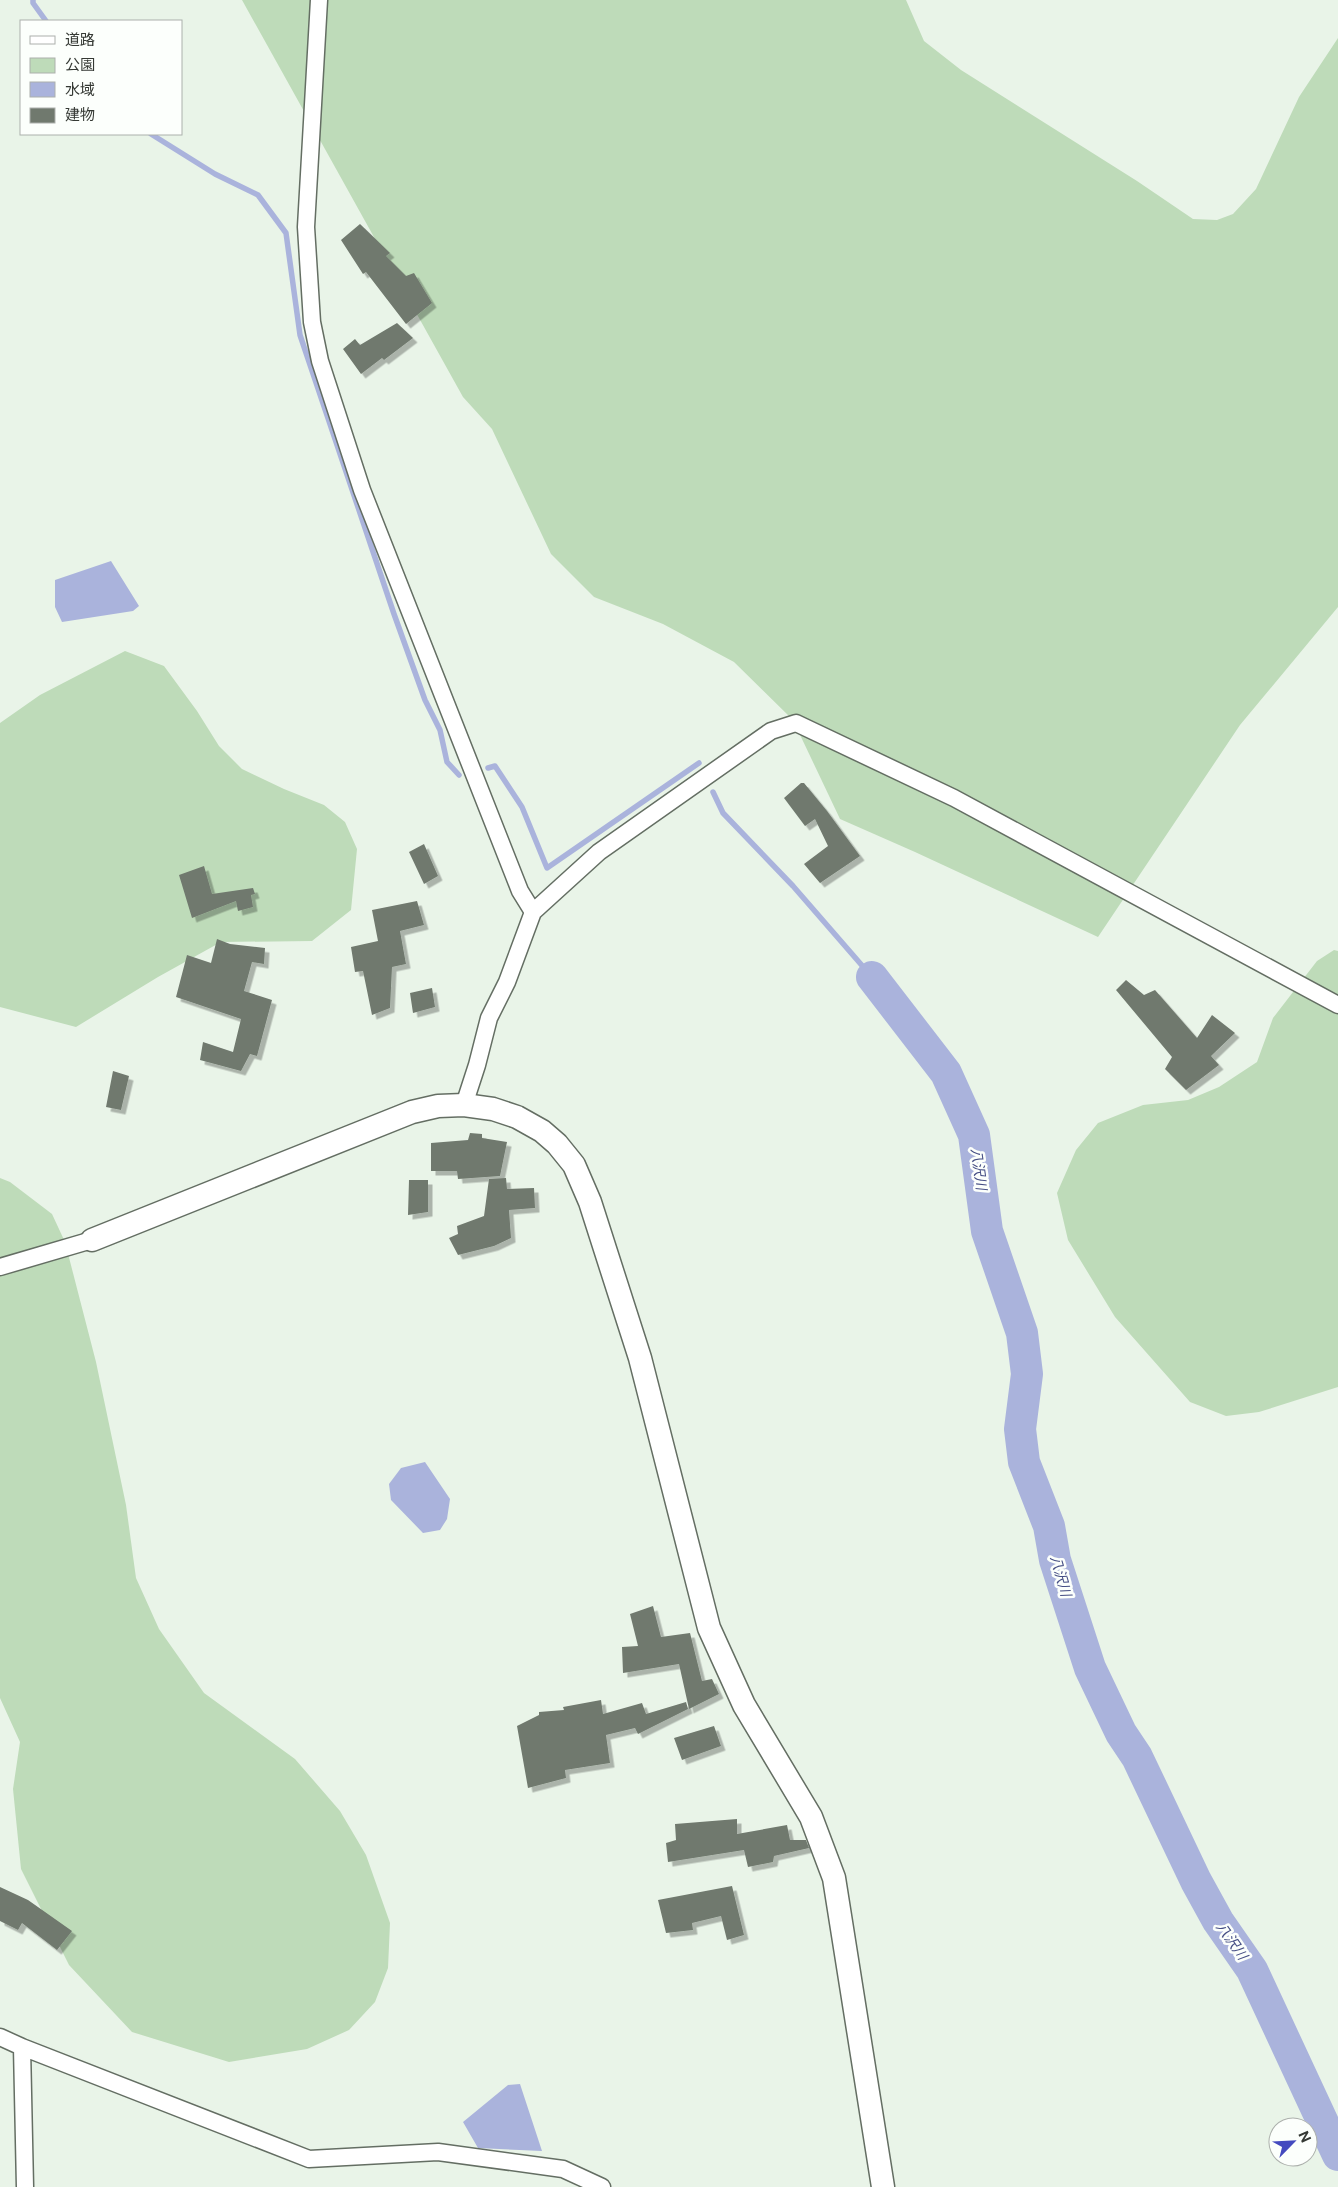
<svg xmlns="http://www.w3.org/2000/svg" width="1338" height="2187" font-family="'Public Sans','Noto Sans JP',sans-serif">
<defs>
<filter id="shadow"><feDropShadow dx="4.5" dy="4.5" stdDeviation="0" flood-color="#0004"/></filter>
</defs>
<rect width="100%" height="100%" fill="#e9f4e8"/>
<!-- green -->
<path fill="#bedbb9" d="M242 0H906L924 41 961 70 1137 181 1193 219 1217 220 1233 214 1256 189 1299 97 1338 38V607L1240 725 1098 937 915 852 840 819 793 720 734 662 663 624 594 597 551 554 492 429 463 397Z
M125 651 164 666 197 711 219 746 242 769 284 789 324 805 345 822 357 849 351 910 312 941 221 942 158 977 76 1027 0 1007V723L40 695Z
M1334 950 1338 951V1387L1259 1412 1226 1416 1190 1402 1115 1317 1068 1240 1057 1193 1076 1150 1098 1123 1143 1105 1188 1100 1219 1087 1257 1062 1273 1018 1317 961Z
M0 1178 10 1182 52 1214 65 1242 96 1362 126 1505 136 1578 159 1629 204 1693 295 1759 340 1811 366 1855 390 1923 388 1968 375 2002 349 2030 307 2049 229 2062 132 2032 69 1965 21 1869 13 1789 20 1742 0 1698Z"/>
<!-- water -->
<path fill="#aab3dc" d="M111 561 139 606 133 611 62 622 55 607V580Z
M425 1462 450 1499 447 1519 440 1530 423 1533 391 1500 389 1484 401 1468Z
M520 2084 542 2151 478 2148 463 2122 508 2085Z"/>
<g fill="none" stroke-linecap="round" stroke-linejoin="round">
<!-- stream -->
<path stroke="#aab3dc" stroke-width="5.5" d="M33 0V3L46 21
M151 134 215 174 258 195 286 233 300 335 394 614 425 700 440 730 447 762 459 775
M488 768 495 766 522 807 547 868 699 763
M713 792 723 813 793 886 872 977"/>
<!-- river -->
<path stroke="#aab3dc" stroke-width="32" d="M872 977 946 1073 974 1135 987 1231 1022 1333 1027 1374 1020 1429 1024 1462 1049 1526 1055 1560 1090 1668 1121 1733 1137 1757 1196 1881 1218 1921 1252 1970 1338 2155"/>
</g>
<!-- building -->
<path fill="#70796e" filter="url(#shadow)" d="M360 224 390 253 386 256 406 276 414 273 432 303 406 324 366 272 363 274 341 240Z
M397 323 413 338 384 360 382 358 361 374 343 349 355 339 360 345Z
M801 783H804L827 811 860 856 820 883 804 864 828 846 815 819 805 826 784 798Z
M424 844 438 876 424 884 409 852Z
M204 866 212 894 253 888 255 894 251 895 253 907 238 911 236 901 192 918 179 875Z
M417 901 424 925 400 931 406 964 392 967 390 1008 372 1015 363 971 355 972 351 947 378 941 372 910Z
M217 939 230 944 265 948 264 964 252 962 244 991 272 1000 257 1056 250 1054 241 1071 200 1060 203 1042 233 1052 241 1019 176 997 187 955 211 963Z
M1126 980 1144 995 1155 990 1197 1038 1212 1015 1235 1033 1211 1056 1219 1065 1186 1090 1165 1069 1172 1057 1116 990Z
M432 988 435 1007 413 1013 410 993Z
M113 1071 129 1076 121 1110 106 1107Z
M470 1133 482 1134V1138L507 1142 500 1176 458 1179 457 1171H431V1143L468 1140Z
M506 1178 507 1189 534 1188 535 1208 509 1210 511 1238 494 1246 458 1255 449 1238 458 1234 457 1226 484 1216 489 1179Z
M409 1180H428V1212L408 1215Z
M653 1606 661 1637 690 1633 702 1681 712 1679 719 1694 689 1709 679 1664 623 1673 622 1647 638 1646 630 1614Z
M601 1700 603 1714 642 1703 646 1714 686 1702 688 1709 638 1734 635 1728 606 1735 610 1763 565 1770 566 1778 528 1788 517 1726 539 1715V1712L564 1710 563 1707Z
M714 1726 721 1746 682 1760 674 1738Z
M737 1819V1834L787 1825 790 1840H806L809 1848 774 1856 773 1862 748 1867 744 1850 668 1862 666 1843 676 1840 675 1824Z
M732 1886 744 1935 727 1940 721 1916 692 1923 693 1930 666 1933 658 1900Z
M0 1887 28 1900 72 1931 57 1950 22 1923 18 1930 0 1921Z"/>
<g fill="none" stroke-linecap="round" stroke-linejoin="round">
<defs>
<path id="street" d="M319 0 306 227 312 322 320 361 362 490 520 891 533 912
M464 1105 477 1065 489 1018 507 982 533 912 599 852 771 731 796 723 954 798 1338 1005
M0 1267 92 1240
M0 2037 22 2047 309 2159 438 2152 563 2169 602 2187
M22 2047 25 2187"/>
<path id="secondary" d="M92 1240 412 1112 438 1106 464 1105 493 1109 517 1117 542 1131 557 1144 574 1165 590 1202 640 1358 709 1628 744 1705 811 1817 834 1878 883 2187"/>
</defs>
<!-- street casing -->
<use href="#street" stroke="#646e63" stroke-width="19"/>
<!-- secondary casing -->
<use href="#secondary" stroke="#646e63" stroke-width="25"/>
<!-- street -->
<use href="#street" stroke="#fff" stroke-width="16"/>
<!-- secondary -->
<use href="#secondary" stroke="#fff" stroke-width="22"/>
</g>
<g text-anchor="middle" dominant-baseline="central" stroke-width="5" stroke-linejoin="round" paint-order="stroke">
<!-- water labels -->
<g font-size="14" font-style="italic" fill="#454e84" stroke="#fcfffc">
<text transform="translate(979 1169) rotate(82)">八沢川</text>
<text transform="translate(1061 1576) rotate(74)">八沢川</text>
<text transform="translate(1232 1941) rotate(55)">八沢川</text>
</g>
</g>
<!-- legend -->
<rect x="20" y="20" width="162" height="115" fill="#fcfffc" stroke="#acb0ac"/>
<rect x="30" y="36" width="25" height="8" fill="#ffffff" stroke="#acb0ac"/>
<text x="65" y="45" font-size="15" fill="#353934">道路</text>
<rect x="30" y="58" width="25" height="15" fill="#bedbb9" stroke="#acb0ac"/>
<text x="65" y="70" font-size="15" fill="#353934">公園</text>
<rect x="30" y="82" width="25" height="15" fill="#aab3dc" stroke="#acb0ac"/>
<text x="65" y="95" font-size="15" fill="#353934">水域</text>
<rect x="30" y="108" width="25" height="15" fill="#70796e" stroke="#acb0ac"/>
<text x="65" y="120" font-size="15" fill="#353934">建物</text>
<!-- north arrow -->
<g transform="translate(1293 2142) rotate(66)"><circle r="24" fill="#fcfffc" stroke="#acb0ac"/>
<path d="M0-4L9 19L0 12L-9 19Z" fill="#444abf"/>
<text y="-8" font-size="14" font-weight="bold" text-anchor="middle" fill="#353934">N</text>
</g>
</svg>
